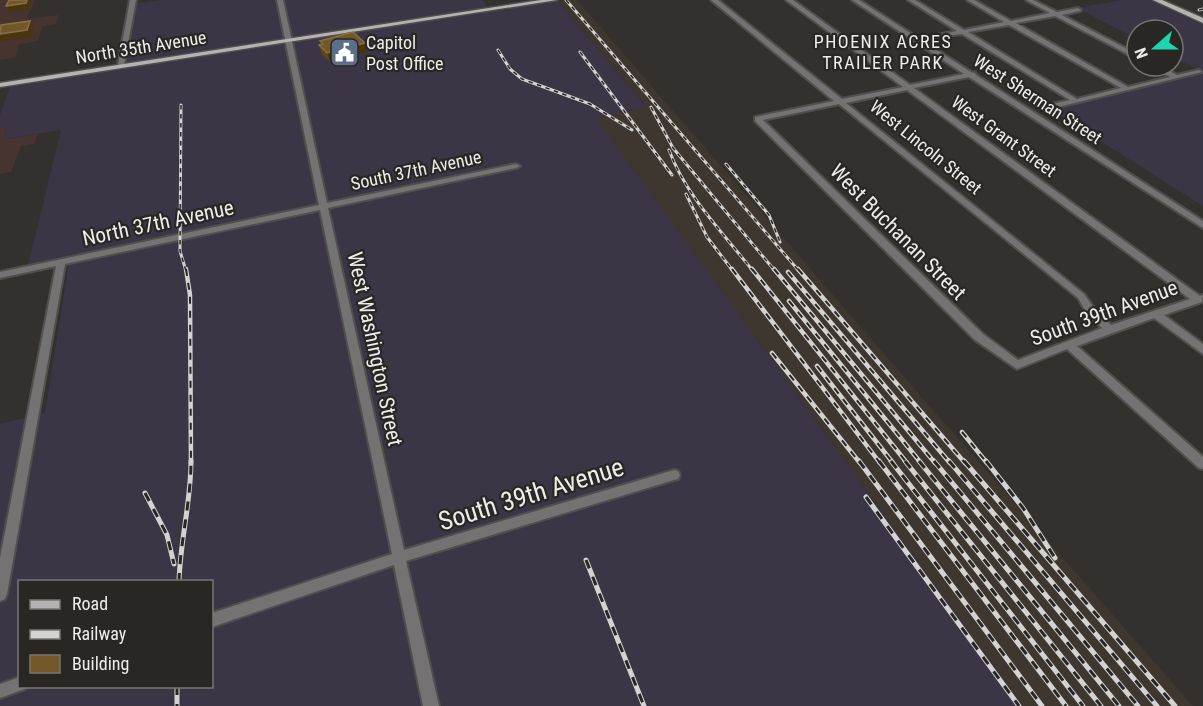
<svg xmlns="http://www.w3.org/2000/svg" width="1203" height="706" font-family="'Roboto Condensed',sans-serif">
<rect width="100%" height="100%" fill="#33302e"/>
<!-- commercial -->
<path fill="#473330" d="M0 0H35L27 19 59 15 56 24 43 26 38 41 20 44 15 58 0 60Z
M7 127 4 139 38 134 34 144 21 146 11 172 0 174V128Z"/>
<!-- industrial -->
<path fill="#3b3546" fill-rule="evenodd" d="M162 0H483L490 11 557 0 647 108 597 119 1023 706H0V424L45 413 70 256 28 265 61 130 4 139 7 128H0V115L10 86 124 68 137 3ZM20 582H212V686H20Z
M1122 0H1149L1203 25V72L1173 57V30H1137V39L1077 8Z
M1203 73V206L1048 108Z"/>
<!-- built -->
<path fill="#3e3730" d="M557 0H577L919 394 1193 706H1023L596 118 646 107Z"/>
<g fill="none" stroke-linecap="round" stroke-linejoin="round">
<defs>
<path id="minor" d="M130 0H136L124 65 121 67 118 65Z
M277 0H283L327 203 516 164 520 166 516 168 328 208 404 550 674 470 678 471 680 475 678 479 674 480 406 561 439 706H423L394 565 212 627V613L392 554 320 210 65 264 7 594 5 599 0 601V558L56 266 0 278V272L319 205Z
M711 0H718L842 99 903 87 786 0H793L910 85 964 74 852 0H859L971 72 975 73 976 75 1203 221V228L969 77 914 88 1200 296 1203 295 1202 302 1164 315 1203 344V354L1154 318 1077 346 1203 457V469L1199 468 1067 349 1017 369 975 340 755 121V117L834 101ZM907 90 1190 299 1111 325 1096 311 1084 294 846 103ZM839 104 1078 298 1088 315 1102 328 1018 360 983 334 763 120Z
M908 0H915L964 30 1004 22 967 0H974L1011 21 1050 13 1026 0H1033L1057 12 1078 8 1081 10 1080 11 1062 15 1137 54V59L1055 16 1016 23 1128 87 1170 77 1152 66H1160L1177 75 1199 70 1202 72 1050 109H1047V105L1070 100 962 34 937 37V35L957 31ZM1009 25 1121 88 1077 99 968 32Z
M20 677V686H26L25 689 0 698V684Z"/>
<path id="major" d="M541 0H557L0 87V83Z
M1153 0H1162L1203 18V23Z"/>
</defs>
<!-- minor casing -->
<use href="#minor" stroke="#514e4c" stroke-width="4"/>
<!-- major casing -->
<use href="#major" stroke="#514e4c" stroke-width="3"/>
<!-- minor -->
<use href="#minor" fill="#747272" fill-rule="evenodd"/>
<!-- major -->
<use href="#major" fill="#b6b2b2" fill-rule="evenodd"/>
<defs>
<path id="rail-far2" d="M566 0 799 271
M1199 10 1203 9
M498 50 510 69 522 79 590 104 632 130
M580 52 672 175
M181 105 180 251 186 271
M651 107 673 148 775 271
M669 150C686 196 723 233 753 271
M726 164 769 215 780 242
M686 194 707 237 733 271"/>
<path id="rail-far1" d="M186 269 190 295 191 463
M732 269 880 463
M752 269 907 463
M774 269 935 463
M798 269 965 463
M788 272 950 463
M789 301 921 463
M772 353 860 463
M817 366 893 463
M962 432 987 463"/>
<path id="rail" d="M859 461 1042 706
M879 461 1066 706
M891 461 1083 706
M905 461 1101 706
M919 461 1119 706
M934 461 1138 706
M949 461 1157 706
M964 461 1175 706
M986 461 1023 508 1055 558
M145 493 167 535 174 564
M866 497 1019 706
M586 560 644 706
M179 582C180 541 191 502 191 461
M177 686V706"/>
</defs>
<!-- rail-far2 casing -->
<use href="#rail-far2" stroke="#d5d3d1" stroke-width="3"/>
<!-- rail-far1 casing -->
<use href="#rail-far1" stroke="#d5d3d1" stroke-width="4.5"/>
<!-- rail casing -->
<use href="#rail" stroke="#d5d3d1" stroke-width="5"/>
<!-- rail-far2 -->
<use href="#rail-far2" stroke="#292724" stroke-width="1.5" stroke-dasharray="4.5" stroke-linecap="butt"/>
<!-- rail-far1 -->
<use href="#rail-far1" stroke="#292724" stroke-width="2" stroke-dasharray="7" stroke-linecap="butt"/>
<!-- rail -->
<use href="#rail" stroke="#292724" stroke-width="3" stroke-dasharray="9" stroke-linecap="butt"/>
</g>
<!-- wall -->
<path fill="#634611" d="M320 41 365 43 367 52 330 62 322 54 319 45 321 44Z"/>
<!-- shaded-wall -->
<path fill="#4a3513" d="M27 0H32V1L29 9 10 12 6 6Z
M30 21 34 27 31 37 0 42V34Z
M365 43 367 52 330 62 327 53Z"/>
<!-- building -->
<path fill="#725829" stroke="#866f47" stroke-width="1.5" d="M9 0H27L26 3 6 6Z
M30 21 27 30 0 34 1 25Z
M353 32 365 43 327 53 319 45 323 44 320 41Z"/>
<!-- icons -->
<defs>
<symbol id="civic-square" viewBox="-11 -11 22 22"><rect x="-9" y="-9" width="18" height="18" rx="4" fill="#5c6f8a" stroke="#292724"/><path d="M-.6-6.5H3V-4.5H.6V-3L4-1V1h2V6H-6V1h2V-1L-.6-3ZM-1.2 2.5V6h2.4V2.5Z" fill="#fff"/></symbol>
</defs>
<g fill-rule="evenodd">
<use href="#civic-square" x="328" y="36" width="33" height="33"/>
</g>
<g text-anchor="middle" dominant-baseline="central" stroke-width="4.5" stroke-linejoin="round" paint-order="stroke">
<!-- far-neighbourhood labels -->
<g font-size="18" letter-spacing="1.5" fill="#eeedeb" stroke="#292724">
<text x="883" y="41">PHOENIX ACRES<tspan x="883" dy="21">TRAILER PARK</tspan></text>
</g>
<!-- far-poi labels -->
<g font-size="18" fill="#eeedeb" stroke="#292724" text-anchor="start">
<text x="366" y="42">Capitol<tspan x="366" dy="21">Post Office</tspan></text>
</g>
<!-- far-street labels -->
<g font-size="18" fill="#eeedeb" stroke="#292724">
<text transform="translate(141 47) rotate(-9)">North 35th Avenue</text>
<text transform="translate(1038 99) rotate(33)">West Sherman Street</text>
<text transform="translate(1004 136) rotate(36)">West Grant Street</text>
<text transform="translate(926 147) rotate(39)">West Lincoln Street</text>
<text transform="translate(416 170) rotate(-12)">South 37th Avenue</text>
</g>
<!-- street labels -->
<g font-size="21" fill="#eeedeb" stroke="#292724">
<text transform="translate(158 223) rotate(-12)">North 37th Avenue</text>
<text transform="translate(898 232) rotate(45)">West Buchanan Street</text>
<text transform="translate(1104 313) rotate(-20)">South 39th Avenue</text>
<text transform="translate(375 349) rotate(78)">West Washington Street</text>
</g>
<!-- near-street labels -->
<g font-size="26" fill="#eeedeb" stroke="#292724">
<text transform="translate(531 494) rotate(-17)">South 39th Avenue</text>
</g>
</g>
<!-- legend -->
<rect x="18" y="580" width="195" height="108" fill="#292724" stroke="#787674" stroke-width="1.5"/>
<rect x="30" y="600" width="30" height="9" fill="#b6b2b2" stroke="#787674" stroke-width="1.5"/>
<text x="72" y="610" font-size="18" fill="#eeedeb">Road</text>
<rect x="30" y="630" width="30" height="9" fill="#d5d3d1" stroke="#787674" stroke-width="1.5"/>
<text x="72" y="640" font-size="18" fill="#eeedeb">Railway</text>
<rect x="30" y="655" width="30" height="18" fill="#725829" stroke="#787674" stroke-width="1.5"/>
<text x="72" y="670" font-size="18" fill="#eeedeb">Building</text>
<!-- north arrow -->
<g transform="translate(1155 48) rotate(249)"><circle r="28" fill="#292724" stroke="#787674" stroke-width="1.5"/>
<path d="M0-4.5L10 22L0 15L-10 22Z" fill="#1dd5b1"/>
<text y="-9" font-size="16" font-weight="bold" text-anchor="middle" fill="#eeedeb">N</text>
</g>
</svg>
